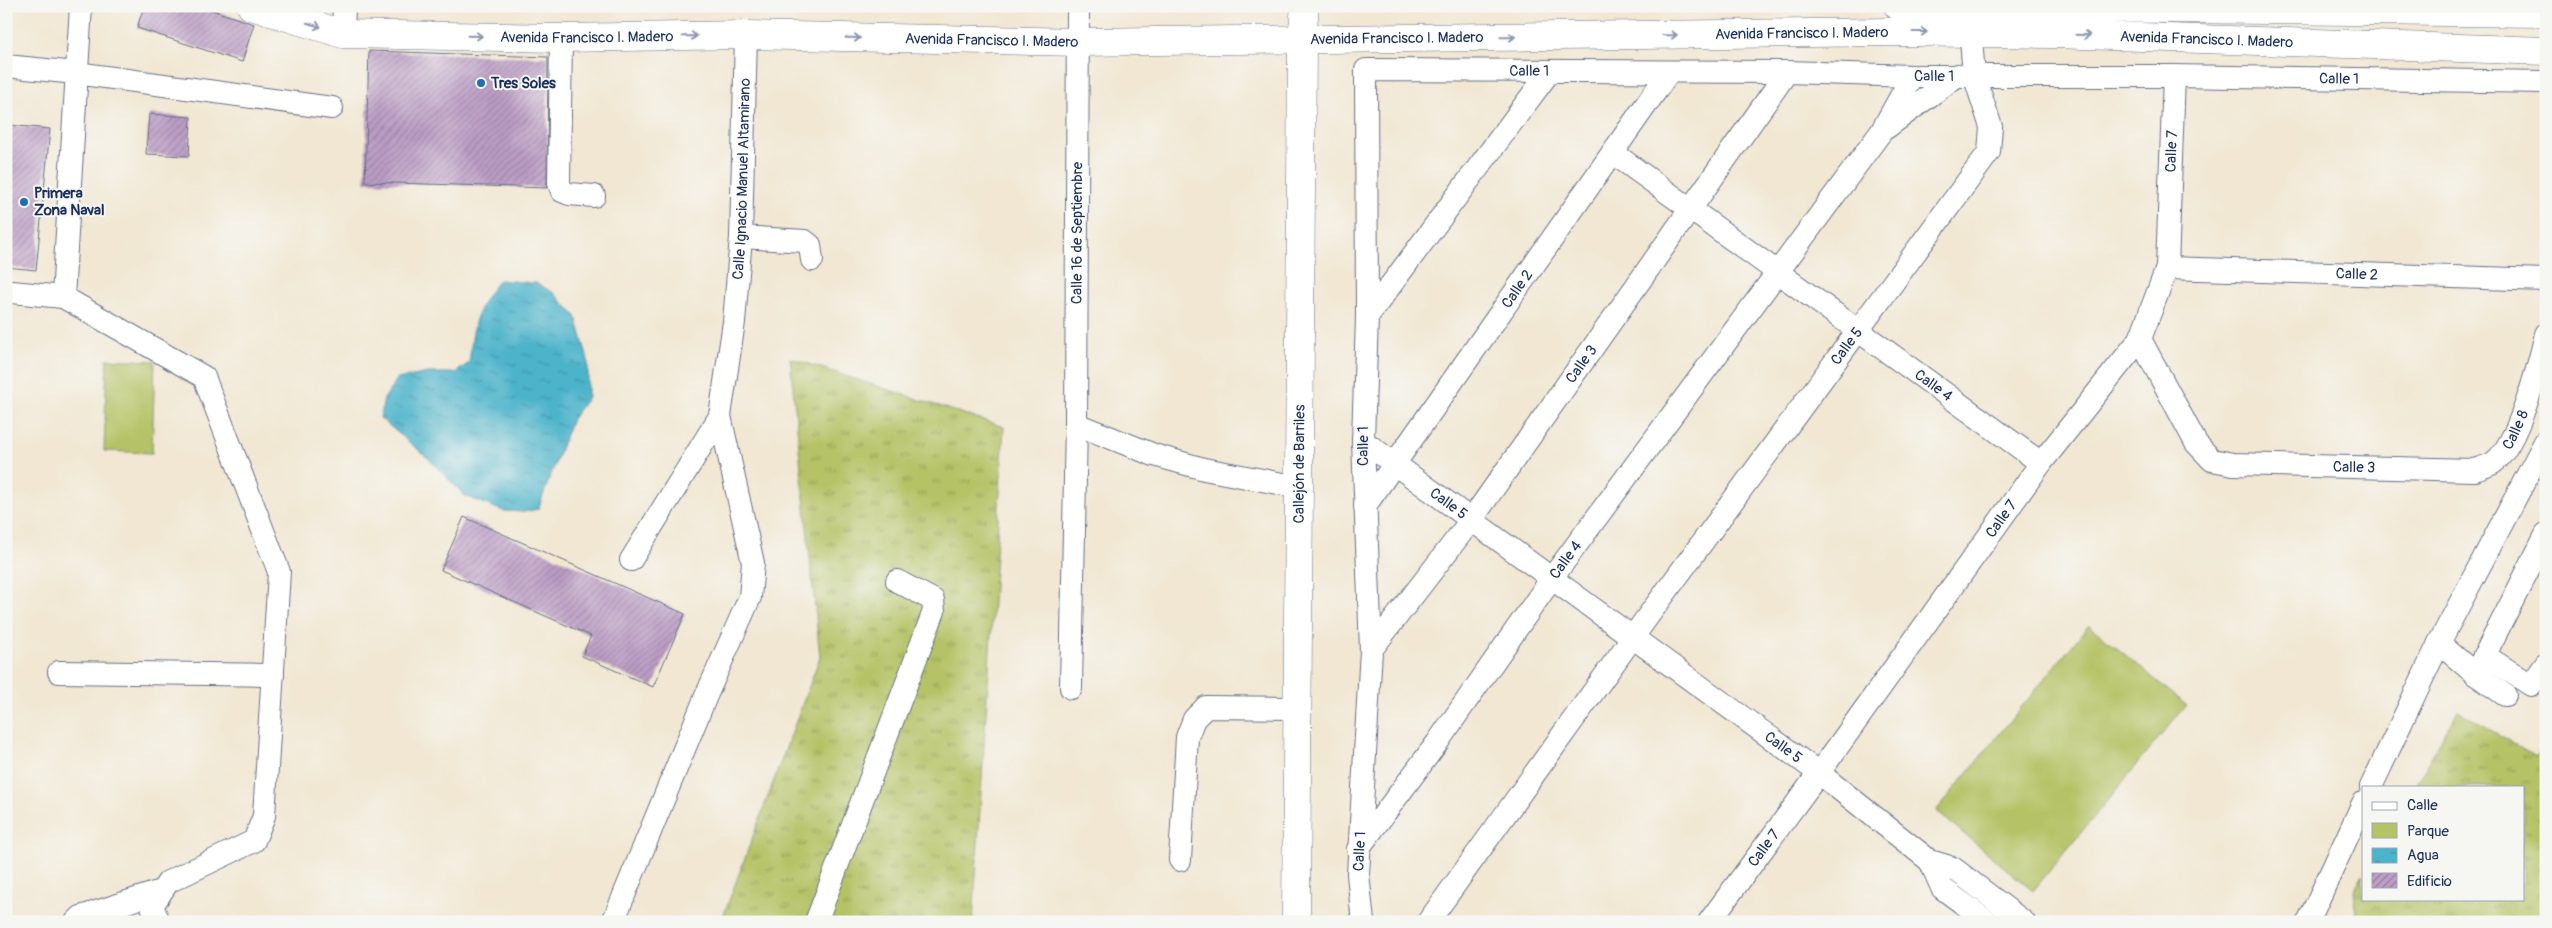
<svg xmlns="http://www.w3.org/2000/svg" width="2552" height="928" font-family="Pangolin,sans-serif">
<defs>
<pattern id="grass-tufts" width="24" height="20" patternUnits="userSpaceOnUse" patternTransform="scale(1.25)"><rect width="24" height="20" fill="#b5c366"/><path d="M3 7l-1-3M5 7V3M7 7l1-3M15 17l-1-3M17 17v-4M19 17l1-3" fill="none" stroke="#929f57"/></pattern>
<pattern id="water-ripples" width="26" height="14" patternUnits="userSpaceOnUse" patternTransform="scale(1.25)"><rect width="26" height="14" fill="#4bb3ca"/><path d="M2 4q2-2 4 0t4 0M15 11q2-2 4 0t4 0" fill="none" stroke="#3e92a7"/></pattern>
<pattern id="building-hatch" width="6" height="6" patternUnits="userSpaceOnUse" patternTransform="scale(1.25)"><rect width="6" height="6" fill="#bc9dc5"/><path d="M-1 1l2-2M0 6l6-6M5 7l2-2" fill="none" stroke="#9880a3"/></pattern>
</defs>
<rect width="100%" height="100%" fill="#f6f6f2"/>
<filter id="ink" filterUnits="userSpaceOnUse"><feTurbulence type="fractalNoise" baseFrequency=".02" numOctaves="2"/><feDisplacementMap in="SourceGraphic" scale="10" xChannelSelector="R" yChannelSelector="G"/><feConvolveMatrix kernelMatrix="1 2 1 2 8 2 1 2 1" color-interpolation-filters="sRGB"/></filter>
<filter id="wash" filterUnits="userSpaceOnUse"><feTurbulence type="fractalNoise" baseFrequency=".0096" numOctaves="4" result="noise"/><feDisplacementMap in="SourceGraphic" scale="20" xChannelSelector="R" yChannelSelector="G"/><feGaussianBlur stdDeviation="1.12" result="paint"/><feColorMatrix in="noise" values="0 0 0 0 0 0 0 0 0 0 0 0 0 0 0 0 0 1.4 0 .05"/><feComposite in="paint" operator="in"/></filter>
<g filter="url(#wash)">
<rect width="100%" height="100%" fill="#f1e7d2"/>
<!-- grass -->
<path fill="url(#grass-tufts)" stroke="#687962" d="M790 358 1004 427 973 922H721L820 657Z
M2458 710 2535 757 2546 745V922H2358L2354 891 2363 875V899H2523V787H2414Z"/>
<!-- park -->
<path fill="#b5c366" stroke="#687962" d="M107 359 155 361 152 453 104 451Z
M2089 625 2186 705 2033 891 1936 811Z"/>
<!-- water -->
<path fill="url(#water-ripples)" stroke="#337194" d="M499 280 536 283 554 293 576 316 588 360V397L572 419 538 509 524 512 503 511 465 496 428 458 380 418 384 399 397 379 428 373H455L469 363C474 325 473 311 499 280Z"/>
<g id="blocks">
<!-- building -->
<path fill="url(#building-hatch)" d="M144 6H200L254 24 242 62 137 28Z
M369 51 548 57 547 188 365 182Z
M149 114 191 117 189 156 146 154Z
M8 125 50 129 36 270 6 267Z
M464 517 685 614 653 687 582 656 591 636 441 570Z"/>
</g>
</g>
<g filter="url(#ink)">
<use href="#blocks" fill-opacity="0" stroke="#666f87" stroke-width="1"/>
<g fill="none" stroke-linecap="round" stroke-linejoin="round">
<defs>
<g id="minor">
<path d="M343 34 344 6"/>
<path d="M561 38 559 183 562 191 569 194 594 196"/>
<path d="M6 66 76 73 332 108"/>
<path d="M1886 128 1958 75"/>
<path id="s1" d="M1613 153 2041 463"/>
<path d="M741 237 805 241 810 245 812 260"/>
<path id="s2" d="M2167 268 2546 280"/>
<path d="M12 292 63 297 204 377 279 572 264 816 254 841 168 882 152 906 159 922"/>
<path d="M63 297 81 6"/>
<path d="M1367 317 1550 71"/>
<path id="s3" d="M2140 339 2196 443 2212 460 2233 464 2475 470C2480 468 2488 466 2493 463 2518 446 2539 364 2546 334"/>
<path d="M1076 424 1154 455 1204 469 1299 487"/>
<path id="s4" d="M1363 441 1819 773 1930 861 1953 868 2024 922"/>
<path id="s5" d="M1365 506 1669 72"/>
<path d="M631 560 720 416"/>
<path d="M2439 643 2475 674 2505 695"/>
<path id="s6" d="M1371 650 1472 519 1787 72"/>
<path d="M2484 655 2531 685 2546 664"/>
<path d="M59 672 273 675"/>
<path d="M2475 674 2546 535"/>
<path id="s7" d="M1071 688 1076 424 1078 6"/>
<path d="M2371 787 2439 643 2546 440"/>
<path id="s8" d="M1358 849 1437 743 1552 578 1881 132 1912 76"/>
<path d="M1180 860 1187 737 1194 719 1206 707 1297 708"/>
<path d="M1930 861 1942 888 1988 922"/>
<path d="M76 922 81 917 161 891"/>
<path id="s9" d="M613 922 706 696 750 597 753 563 720 416 734 322 741 237 746 35"/>
<path d="M816 922 934 611 933 600 897 581"/>
<path id="s10" d="M1363 922 1358 874 1371 650 1363 441 1367 317 1366 70 1787 72 1912 76H2174L2546 82"/>
<path id="s11" d="M1428 922 1632 638 1989 152 1991 127 1974 75 1969 16"/>
<path id="s12" d="M1709 922 1819 773 2041 463 2140 339 2167 268 2174 76"/>
<path d="M2308 922 2363 803"/>
</g>
<g id="major">
<path id="s13" d="M251 6 343 34 561 38 746 35 1079 42 1888 32 2054 34 2546 51"/>
<path d="M1898 6 2546 13"/>
<path id="s14" d="M1296 922 1302 39 1305 6"/>
</g>
</defs>
<!-- minor casing -->
<use href="#minor" stroke="#666f87" stroke-width="24"/>
<!-- major casing -->
<use href="#major" stroke="#666f87" stroke-width="29"/>
<!-- minor -->
<use href="#minor" stroke="#fff" stroke-width="22"/>
<!-- major -->
<use href="#major" stroke="#fff" stroke-width="28"/>
</g>
<!-- one-way arrows -->
<defs><path id="oneway-shaft" d="M-6 0H5M1.5-3L5.5 0L1.5 3" fill="none" stroke-width="1.6" stroke-linecap="round" stroke-linejoin="round" transform="scale(1.25)"/></defs>
<g stroke="#8d97ae">
<use href="#oneway-shaft" transform="translate(314 25) rotate(17)"/>
<use href="#oneway-shaft" transform="translate(1920 32)"/>
<use href="#oneway-shaft" transform="translate(1670 35) rotate(-1)"/>
<use href="#oneway-shaft" transform="translate(2083 35) rotate(2)"/>
<use href="#oneway-shaft" transform="translate(475 36) rotate(1)"/>
<use href="#oneway-shaft" transform="translate(690 36) rotate(-1)"/>
<use href="#oneway-shaft" transform="translate(1508 37) rotate(-1)"/>
<use href="#oneway-shaft" transform="translate(853 38) rotate(1)"/>
</g>
</g>
<!-- markers -->
<g fill="#1f6fb2" stroke="#f6f6f2" stroke-width="2">
<circle cx="481" cy="83" r="5"/>
<circle cx="24" cy="202" r="5"/>
</g>
<g text-anchor="middle" dominant-baseline="central" stroke-width="4" stroke-linejoin="round" paint-order="stroke">
<!-- street labels -->
<g font-size="15" fill="#1b2f5e" stroke="#f6f6f2">
<text stroke="none"><textPath href="#s13" startOffset="1555">Avenida Francisco I. Madero</textPath></text>
<text stroke="none"><textPath href="#s13" startOffset="340">Avenida Francisco I. Madero</textPath></text>
<text stroke="none"><textPath href="#s13" startOffset="1150">Avenida Francisco I. Madero</textPath></text>
<text stroke="none"><textPath href="#s13" startOffset="1960">Avenida Francisco I. Madero</textPath></text>
<text stroke="none"><textPath href="#s13" startOffset="745">Avenida Francisco I. Madero</textPath></text>
<text stroke="none"><textPath href="#s10" startOffset="1016">Calle 1</textPath></text>
<text stroke="none"><textPath href="#s10" startOffset="1421">Calle 1</textPath></text>
<text stroke="none"><textPath href="#s10" startOffset="1826">Calle 1</textPath></text>
<text stroke="none"><textPath href="#s12" startOffset="918">Calle 7</textPath></text>
<text stroke="none"><textPath href="#s9" startOffset="776">Calle Ignacio Manuel Altamirano</textPath></text>
<text stroke="none"><textPath href="#s7" startOffset="455">Calle 16 de Septiembre</textPath></text>
<text stroke="none"><textPath href="#s2" startOffset="190">Calle 2</textPath></text>
<text stroke="none"><textPath href="#s5" startOffset="265">Calle 2</textPath></text>
<text stroke="none"><textPath href="#s11" startOffset="712">Calle 5</textPath></text>
<text stroke="none"><textPath href="#s6" startOffset="355">Calle 3</textPath></text>
<text stroke="none"><textPath href="#s1" startOffset="396">Calle 4</textPath></text>
<text stroke="none"><textPath href="#s3" startOffset="465">Calle 8</textPath></text>
<text transform="translate(1363 446) rotate(-90)">Calle 1</text>
<text stroke="none"><textPath href="#s14" startOffset="458">Callejón de Barriles</textPath></text>
<text stroke="none"><textPath href="#s3" startOffset="284">Calle 3</textPath></text>
<text stroke="none"><textPath href="#s4" startOffset="106">Calle 5</textPath></text>
<text stroke="none"><textPath href="#s12" startOffset="498">Calle 7</textPath></text>
<text stroke="none"><textPath href="#s8" startOffset="356">Calle 4</textPath></text>
<text stroke="none"><textPath href="#s4" startOffset="520">Calle 5</textPath></text>
<text stroke="none"><textPath href="#s12" startOffset="92">Calle 7</textPath></text>
<text stroke="none"><textPath href="#s10" startOffset="71">Calle 1</textPath></text>
</g>
<!-- poi labels -->
<g font-size="15" font-weight="bold" fill="#1b2f5e" stroke="#f6f6f2" text-anchor="start">
<text x="491" y="83">Tres Soles</text>
<text x="34" y="193">Primera<tspan x="34" dy="17">Zona Naval</tspan></text>
</g>
</g>
<!-- margin -->
<rect width="2552" height="928" fill="none" stroke="#f6f6f2" stroke-width="25"/>
<!-- legend -->
<rect x="2362" y="786" width="162" height="115" fill="#f6f6f2" stroke="#9ea6b7"/>
<rect x="2372" y="802" width="25" height="8" fill="#ffffff" stroke="#9ea6b7"/>
<text x="2407" y="810" font-size="15" fill="#1b2f5e">Calle</text>
<rect x="2372" y="823" width="25" height="15" fill="#b5c366" stroke="#9ea6b7"/>
<text x="2407" y="836" font-size="15" fill="#1b2f5e">Parque</text>
<rect x="2372" y="848" width="25" height="15" fill="url(#water-ripples)" stroke="#9ea6b7"/>
<text x="2407" y="860" font-size="15" fill="#1b2f5e">Agua</text>
<rect x="2372" y="873" width="25" height="15" fill="url(#building-hatch)" stroke="#9ea6b7"/>
<text x="2407" y="886" font-size="15" fill="#1b2f5e">Edificio</text>
</svg>
